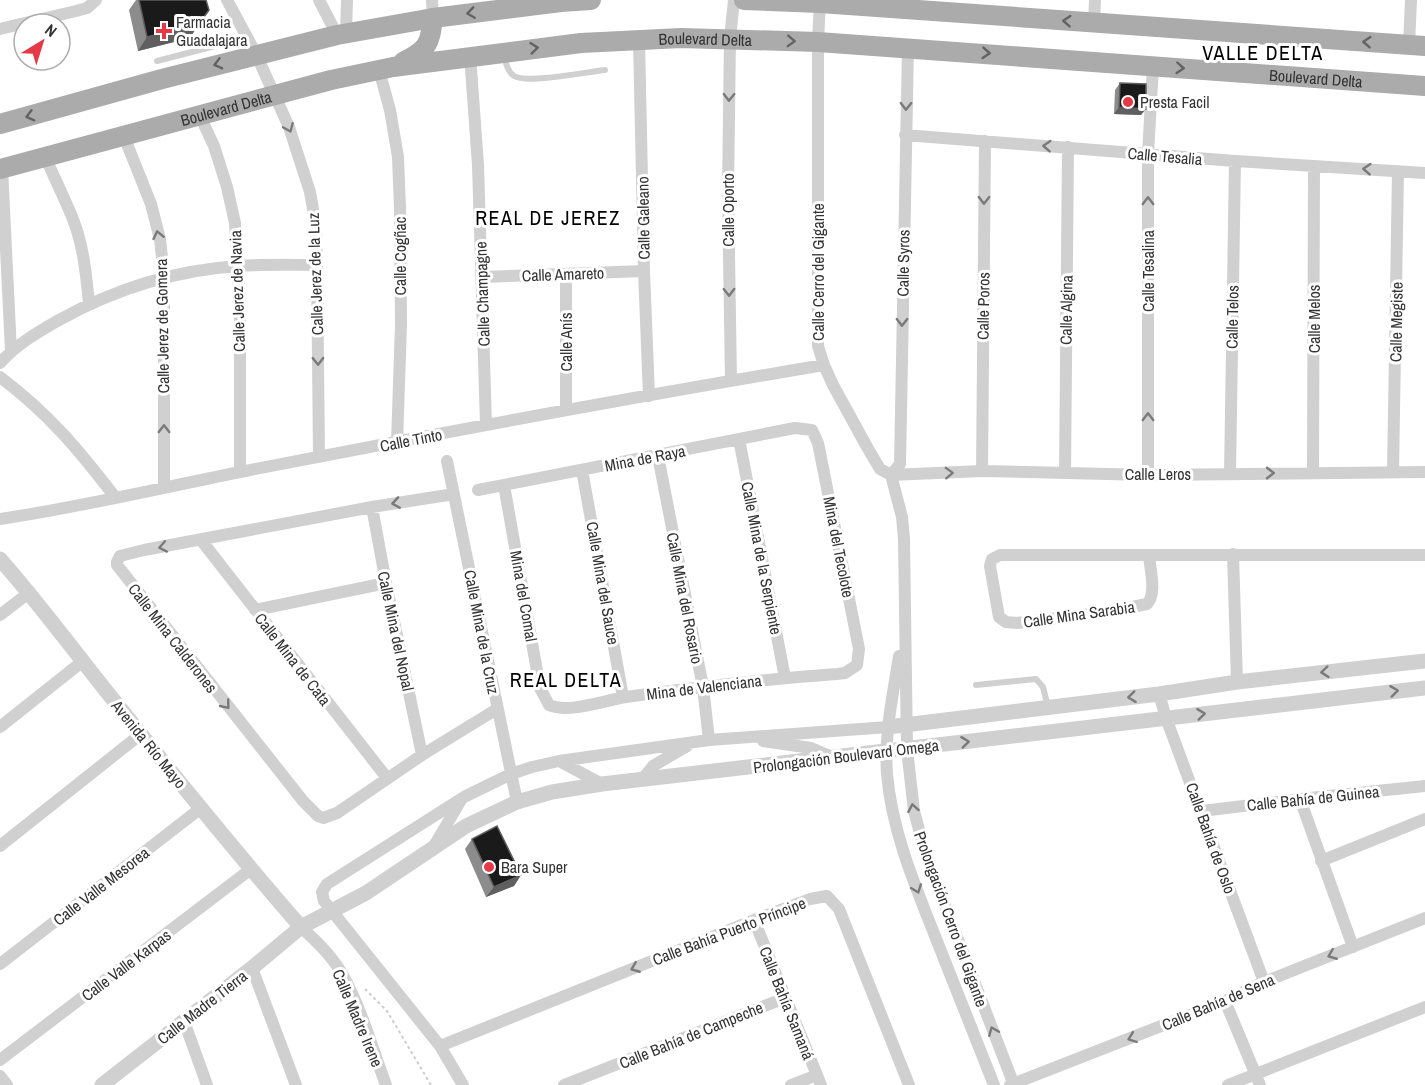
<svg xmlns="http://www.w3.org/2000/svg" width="1425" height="1085" font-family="'Archivo Narrow',sans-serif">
<rect width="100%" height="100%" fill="#fff"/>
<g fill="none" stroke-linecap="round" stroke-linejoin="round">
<!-- path -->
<path stroke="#cdcdcd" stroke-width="2" stroke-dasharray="3 3" stroke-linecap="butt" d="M365 989 387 1011 431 1085"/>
<!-- service -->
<path stroke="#d0d0d0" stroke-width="6" d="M504 55C506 63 507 71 514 76 527 84 587 72 605 70
M157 61 215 46
M976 685 1036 679 1043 687 1048 707"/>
<!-- minor -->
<path stroke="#d0d0d0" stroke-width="12" d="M227 0 256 54 289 127 310 192 316 226 317 265 319 457
M319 0 337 35
M432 0 433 18
M820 0 818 42V346L824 365 833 385 867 447 880 469 891 475 902 517 904 539 907 749 914 811 927 859 1014 1085
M1094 23 1095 0
M0 29 76 11 87 8 96 0
M346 33 347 0
M639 40 644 271 649 396
M1409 45 1411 0
M470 55 478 165 486 425
M379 70 390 110 398 157 400 208 401 324 397 443
M200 116 214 146 227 187 235 223 240 305V472
M123 134 151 204 160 239 164 277V488
M905 135 1235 161 1425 173
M45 156C53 175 62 193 70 212 83 241 86 272 89 304
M2 168 11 351
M566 274V409
M483 277 644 271
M0 363C17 344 38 332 59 320 115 289 175 270 239 266 265 264 291 265 317 265
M0 377C49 414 78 449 115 497
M731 381 728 192 730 38 734 0
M739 439 785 678
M658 456 703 687 709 740
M447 461 517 802
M582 470 623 697
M982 471 985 141
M1393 472 1398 171
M1065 473 1068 147
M1313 473 1314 166
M1230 474 1235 161
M891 475 982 471 1148 475 1425 472
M891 475 900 464 908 47
M1148 475V154L1153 66
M478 490 795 428 812 430 818 443 859 649 857 665 845 673 837 674C767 679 696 687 626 697 605 700 569 714 549 705L540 688 504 485
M454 494 372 507 144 550 120 556 117 562V565L303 801 318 816 323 818 337 813 422 755 497 709
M372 507 386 583 422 755
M0 519C81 507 160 488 240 472 434 434 628 398 824 365
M201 540 387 778
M1233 554 1237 682
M1149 555C1150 569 1157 594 1147 604L1107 612 1017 623 1006 622 999 617 990 566 992 559 1000 555H1425
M255 610 386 583
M0 615 30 592
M899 656C893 695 884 734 887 774 892 831 914 883 935 936 955 986 974 1035 994 1085
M1159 694 1166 718 1264 982
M0 727 83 661
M763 741 811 748 832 757
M561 762 602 784
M641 781 653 766 687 746
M1300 799 1353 947
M1202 811 1300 799 1425 786
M0 846 141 734
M434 846 461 800
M1321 861 1425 819
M754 920 821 1085
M301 927C316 941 331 955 341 972 361 1006 372 1048 386 1085
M0 964 201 808
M252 968 296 1085
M1225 1001 1260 1085
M184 1021 207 1085
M440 1046 754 920 810 899 827 896 839 909 909 1085
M0 1060 251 869
M0 1076 7 1085
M463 1085 440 1046 324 901 322 892 327 884 464 797 511 774 532 767 559 761 709 740 888 727
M564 1085 785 998
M791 1085 817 1075
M1010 1085 1225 1001 1264 982 1425 918
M1228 1085 1425 1007"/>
<!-- tertiary -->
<path stroke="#d0d0d0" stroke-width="15" d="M0 559C36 600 69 644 103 687 168 768 233 849 301 927
M888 727 1159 694 1237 682 1425 661
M102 1085 252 968 301 927 366 893 466 826 517 802 552 792 602 784 1425 688"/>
<!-- primary -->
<g stroke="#ababab" stroke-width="20">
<path d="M744 0 820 3 1425 46"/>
<path d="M403 62C427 50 430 45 433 18"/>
<path d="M0 124 162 79 337 35 433 18 561 2 591 0"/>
<path id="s1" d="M0 169 331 80 393 67 581 43 681 38 818 42 1425 86"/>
</g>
</g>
<!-- wall -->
<path fill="#8c8c8c" d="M136 0H206L190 38 138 51 129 10Z
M1120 83 1141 115 1114 114 1115 90Z
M472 839 521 875 514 886 486 897 465 849Z"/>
<!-- shaded-wall -->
<path fill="#5f5f5f" d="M199 24 190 38 138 51 147 37Z
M1119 107 1146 109 1141 115 1114 114Z
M521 875 514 886 486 897 494 887Z"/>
<!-- building -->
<path fill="#1a1a1a" stroke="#5f5f5f" stroke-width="1.5" d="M139 0H206L209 10 199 24 147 37Z
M1120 83 1146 84V109L1119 107Z
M497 826 521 875 494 887 472 839Z"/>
<!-- one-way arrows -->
<defs><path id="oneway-chevron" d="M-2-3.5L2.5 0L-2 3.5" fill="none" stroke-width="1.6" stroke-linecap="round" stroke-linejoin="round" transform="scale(1.5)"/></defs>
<g stroke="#636363">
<use href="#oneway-chevron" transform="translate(471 13) rotate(172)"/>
<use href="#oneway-chevron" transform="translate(1067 21) rotate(-176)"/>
<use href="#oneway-chevron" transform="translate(791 41) rotate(2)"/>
<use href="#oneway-chevron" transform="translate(1367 42) rotate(-176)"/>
<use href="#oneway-chevron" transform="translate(534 48) rotate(-6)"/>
<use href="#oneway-chevron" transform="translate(986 53) rotate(4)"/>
<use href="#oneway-chevron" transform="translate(218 64) rotate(165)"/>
<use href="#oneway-chevron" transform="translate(1180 68) rotate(4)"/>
<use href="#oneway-chevron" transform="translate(30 116) rotate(165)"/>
</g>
<g stroke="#7a7a7a">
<use href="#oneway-chevron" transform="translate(729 97) rotate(91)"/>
<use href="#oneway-chevron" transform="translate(906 106) rotate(91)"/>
<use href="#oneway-chevron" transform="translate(289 128) rotate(67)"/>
<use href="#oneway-chevron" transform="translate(1047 146) rotate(-176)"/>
<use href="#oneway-chevron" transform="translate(1367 169) rotate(-176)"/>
<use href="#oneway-chevron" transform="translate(984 200) rotate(91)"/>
<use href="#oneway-chevron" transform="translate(1148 201) rotate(-90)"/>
<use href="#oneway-chevron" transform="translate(158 235) rotate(-102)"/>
<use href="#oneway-chevron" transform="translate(729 292) rotate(89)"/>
<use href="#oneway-chevron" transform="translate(902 322) rotate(91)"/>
<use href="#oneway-chevron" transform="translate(318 361) rotate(89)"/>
<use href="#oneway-chevron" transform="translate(1148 417) rotate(-90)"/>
<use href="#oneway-chevron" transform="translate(164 429) rotate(-90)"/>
<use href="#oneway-chevron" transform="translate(949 473) rotate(-2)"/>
<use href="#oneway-chevron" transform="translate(1270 473)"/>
<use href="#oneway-chevron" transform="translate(396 503) rotate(171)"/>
<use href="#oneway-chevron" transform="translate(163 547) rotate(169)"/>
<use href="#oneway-chevron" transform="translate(1325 672) rotate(174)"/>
<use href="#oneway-chevron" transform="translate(1394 691) rotate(-7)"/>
<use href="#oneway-chevron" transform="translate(1132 697) rotate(173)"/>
<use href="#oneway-chevron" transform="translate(226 705) rotate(51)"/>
<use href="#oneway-chevron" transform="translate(1201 714) rotate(-7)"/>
<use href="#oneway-chevron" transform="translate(965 742) rotate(-7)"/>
<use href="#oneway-chevron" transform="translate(913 808) rotate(-100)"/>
<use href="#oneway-chevron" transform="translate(917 889) rotate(69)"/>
<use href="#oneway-chevron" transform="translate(1332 955) rotate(158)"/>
<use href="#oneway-chevron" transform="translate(635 968) rotate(158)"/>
<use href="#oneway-chevron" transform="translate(993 1031) rotate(-112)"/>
<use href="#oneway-chevron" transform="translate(1132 1038) rotate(159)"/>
</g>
<!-- markers -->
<g fill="#e63946" stroke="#fff" stroke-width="2">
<path d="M161 22h6v6h6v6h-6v6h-6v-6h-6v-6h6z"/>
<circle cx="1128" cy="102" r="6"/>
<circle cx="489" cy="867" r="6"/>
</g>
<g text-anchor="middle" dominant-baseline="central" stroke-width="6" stroke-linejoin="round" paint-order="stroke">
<!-- poi labels -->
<g font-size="16" fill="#333" stroke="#fff" text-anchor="start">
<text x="176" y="22">Farmacia<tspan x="176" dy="18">Guadalajara</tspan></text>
<text x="1140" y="102">Presta Facil</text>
<text x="501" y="867">Bara Super</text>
</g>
<!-- street labels -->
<g font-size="16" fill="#333" stroke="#fff">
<text stroke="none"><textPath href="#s1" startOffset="720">Boulevard Delta</textPath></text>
<text stroke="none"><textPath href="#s1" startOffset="1332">Boulevard Delta</textPath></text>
<text stroke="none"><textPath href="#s1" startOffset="234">Boulevard Delta</textPath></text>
<text transform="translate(1165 156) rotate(5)">Calle Tesalia</text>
<text transform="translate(728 210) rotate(-90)">Calle Oporto</text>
<text transform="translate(643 218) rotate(-91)">Calle Galeano</text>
<text transform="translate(400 256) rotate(-90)">Calle Cogñac</text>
<text transform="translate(903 263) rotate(-89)">Calle Syros</text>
<text transform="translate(1148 271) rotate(-90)">Calle Tesalina</text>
<text transform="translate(818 272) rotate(-90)">Calle Cerro del Gigante</text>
<text transform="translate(315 274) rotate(-92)">Calle Jerez de la Luz</text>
<text transform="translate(563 274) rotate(-2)">Calle Amareto</text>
<text transform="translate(237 291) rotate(-92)">Calle Jerez de Navia</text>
<text transform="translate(482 294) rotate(-92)">Calle Champagne</text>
<text transform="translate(983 306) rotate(-89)">Calle Poros</text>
<text transform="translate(1066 310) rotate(-89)">Calle Algina</text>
<text transform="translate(1232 317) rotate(-89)">Calle Telos</text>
<text transform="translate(1314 319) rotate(-90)">Calle Melos</text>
<text transform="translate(1396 322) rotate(-89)">Calle Megiste</text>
<text transform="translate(162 326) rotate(-91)">Calle Jerez de Gomera</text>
<text transform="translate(566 342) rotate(-90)">Calle Anís</text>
<text transform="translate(411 440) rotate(-11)">Calle Tinto</text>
<text transform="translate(645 458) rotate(-11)">Mina de Raya</text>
<text x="1158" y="474">Calle Leros</text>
<text transform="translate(839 547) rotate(79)">Mina del Tecolote</text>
<text transform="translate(762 558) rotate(79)">Calle Mina de la Serpiente</text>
<text transform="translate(603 583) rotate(80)">Calle Mina del Sauce</text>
<text transform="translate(524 596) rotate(80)">Mina del Comal</text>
<text transform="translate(685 598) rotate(79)">Calle Mina del Rosario</text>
<text transform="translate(1079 614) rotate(-8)">Calle Mina Sarabia</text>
<text transform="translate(396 631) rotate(78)">Calle Mina del Nopal</text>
<text transform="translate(482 632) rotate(79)">Calle Mina de la Cruz</text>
<text transform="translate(173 638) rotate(52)">Calle Mina Calderones</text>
<text transform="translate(293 659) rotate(52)">Calle Mina de Cata</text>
<text transform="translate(704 687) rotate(-7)">Mina de Valenciana</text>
<text transform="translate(149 744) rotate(51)">Avenida Río Mayo</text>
<text transform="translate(846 756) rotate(-7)">Prolongación Boulevard Omega</text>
<text transform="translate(1313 798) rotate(-6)">Calle Bahía de Guinea</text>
<text transform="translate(1211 838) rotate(70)">Calle Bahía de Oslo</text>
<text transform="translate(101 886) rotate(-38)">Calle Valle Mesorea</text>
<text transform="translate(951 919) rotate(70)">Prolongación Cerro del Gigante</text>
<text transform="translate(729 931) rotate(-21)">Calle Bahía Puerto Príncipe</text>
<text transform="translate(126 965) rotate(-37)">Calle Valle Karpas</text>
<text transform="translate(1218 1002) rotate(-23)">Calle Bahía de Sena</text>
<text transform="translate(787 1003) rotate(68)">Calle Bahía Samaná</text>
<text transform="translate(202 1007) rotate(-38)">Calle Madre Tierra</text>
<text transform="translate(358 1018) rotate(67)">Calle Madre Irene</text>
<text transform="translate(691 1035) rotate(-22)">Calle Bahía de Campeche</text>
</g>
<!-- quarter labels -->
<g font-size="20" letter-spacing="1.5" fill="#000" stroke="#fff">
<text x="1263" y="52">VALLE DELTA</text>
<text x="548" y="217">REAL DE JEREZ</text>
<text x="566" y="679">REAL DELTA</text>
</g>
</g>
<!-- north arrow -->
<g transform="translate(42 42) rotate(38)"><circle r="28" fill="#ffffff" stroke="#adadad" stroke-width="1.5"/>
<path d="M0-4.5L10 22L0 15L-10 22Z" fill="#e63946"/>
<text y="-9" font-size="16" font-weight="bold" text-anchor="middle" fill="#333333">N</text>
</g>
</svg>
